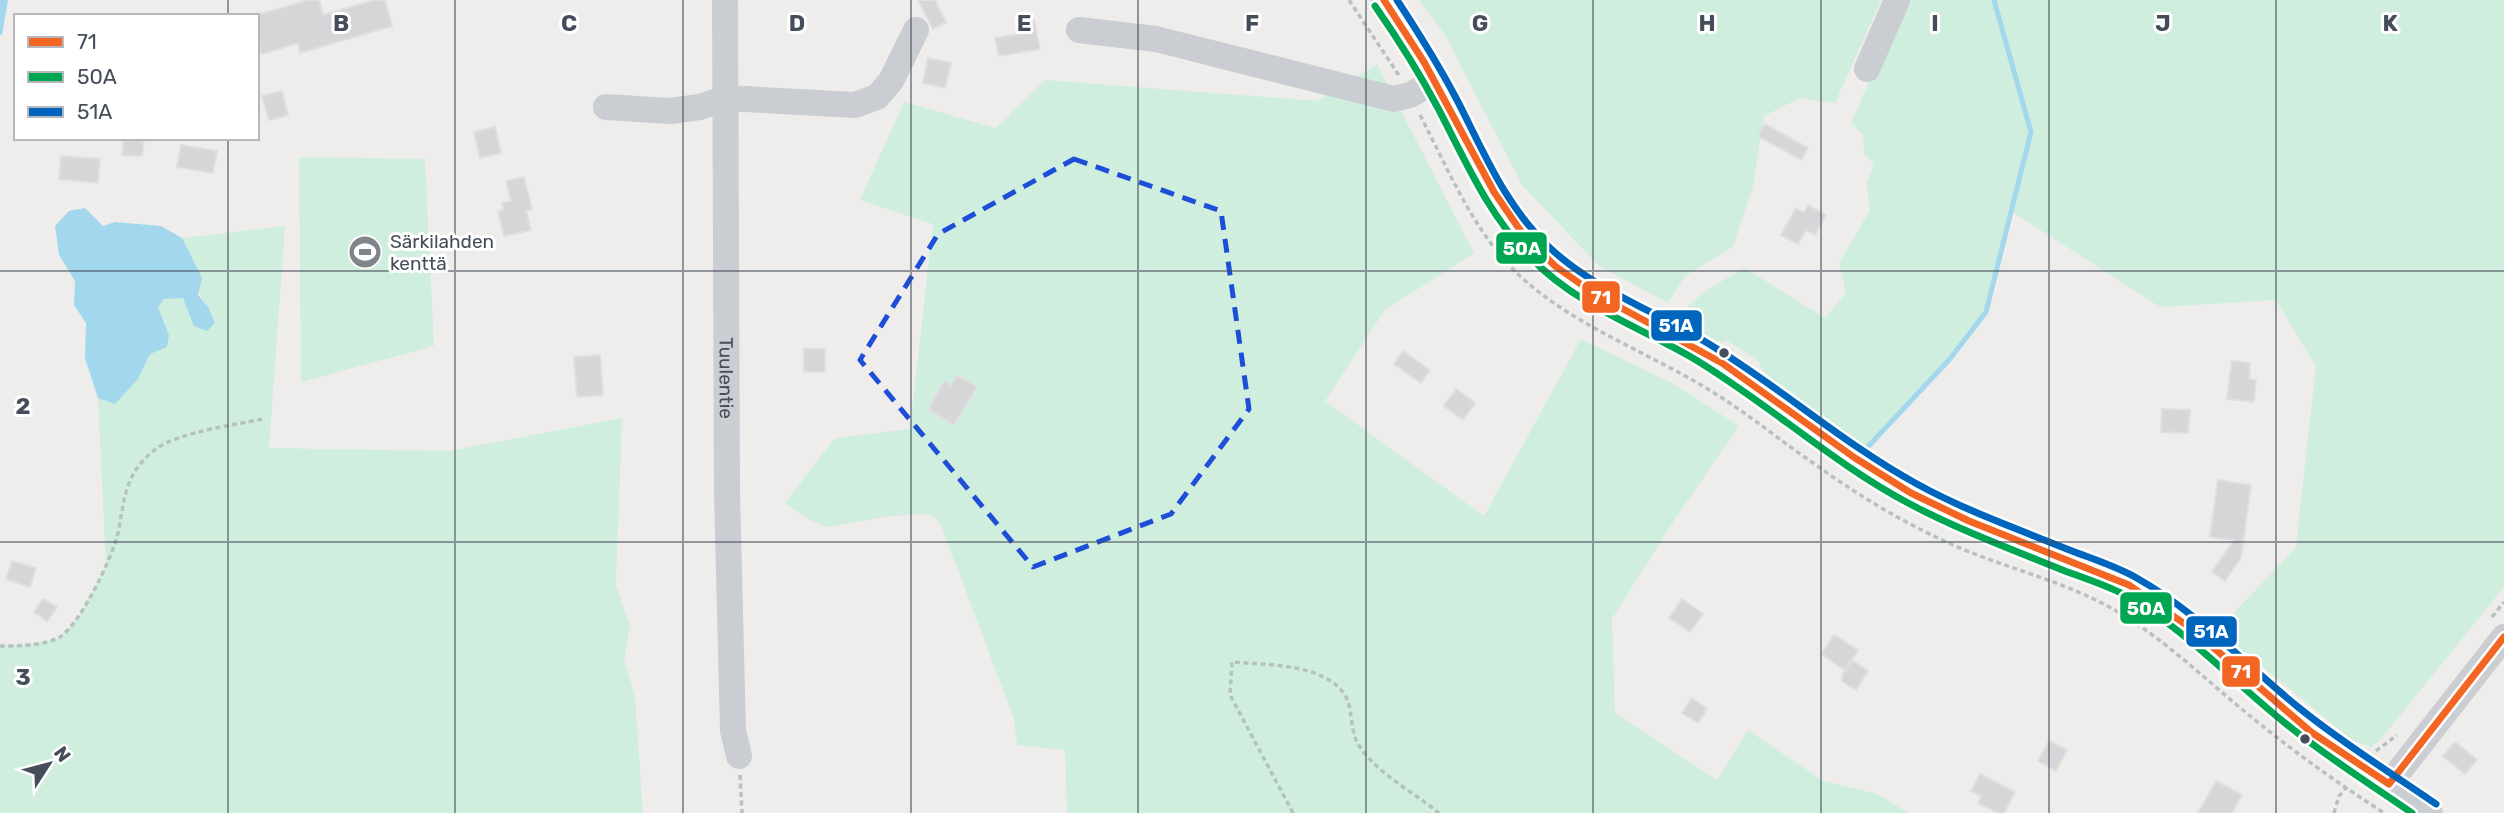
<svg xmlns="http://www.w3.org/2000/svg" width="2504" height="813" font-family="Rubik,sans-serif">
<rect width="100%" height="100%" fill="#eeedec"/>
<!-- green -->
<path fill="#d0eede" d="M1419 0H1881L1835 103 1800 98 1764 116 1753 186 1733 247 1685 276 1668 303 1598 265 1522 185 1445 35Z
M1905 0H2504V587L2381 739 2371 747 2352 740 2278 679 2216 632 2296 547 2316 366 2276 300 2160 307 2011 211 1986 312 1949 360 1863 452 1801 406 1759 367 1761 363 1726 340 1724 343 1690 332 1680 325 1679 318C1694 295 1722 281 1745 268L1825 318 1846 293 1839 263 1870 210 1867 184 1874 163 1864 154 1863 135 1851 123Z
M1377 64 1474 253 1385 310 1325 401 1484 516 1581 339 1676 385 1739 426 1675 519 1612 619 1615 713 1717 780 1748 730 1823 781 1877 794 1909 813H1067L1065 750 1017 745 1014 719 942 528 935 517 925 514 890 516 828 527 808 519 785 503 835 438 910 429 933 224 860 200 904 102 996 128 1045 80 1317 101Z
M299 157 425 159 434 346 301 382Z
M285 226 269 448 449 451 622 418 616 584 630 627 624 660 635 696 643 813H0V646L33 643 59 638 78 618 106 566 98 398 115 404 138 379 150 354 169 334 157 306 164 299 183 298 208 307C192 288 192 261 182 238Z"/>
<!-- water -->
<path fill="#a3d7ed" d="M0 0H8L2 35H0Z
M85 208 103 226 115 222 161 226 182 238 202 278 198 295 208 307 215 323 207 331 194 326 183 298 164 299 158 307 169 335 167 347 150 354 138 379 115 404 98 398 85 358 86 323 74 305 75 281 59 255 55 226 69 211Z"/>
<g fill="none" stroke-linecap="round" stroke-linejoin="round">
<!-- stream -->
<path stroke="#a3d7ed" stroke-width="5" d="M1863 452 1949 360 1986 312 2031 132 1994 0"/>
</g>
<!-- building -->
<path fill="#d6d6d8" stroke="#dfdfdf" stroke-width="2" d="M309 0H319L323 15 375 0H385L392 26 300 53 298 43 262 54 257 38V15Z
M918 0H935L946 22 933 29Z
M1034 20 1040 49 999 56 995 38 1020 34 1018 23Z
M928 58 951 63 945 88 923 83Z
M282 91 288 115 269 120 262 96Z
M1765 124 1808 148 1801 160 1758 136Z
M495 127 501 153 480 158 474 132Z
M124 138H144L142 156 122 155Z
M181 145 217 151 213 173 177 167Z
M61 156 100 159 98 183 59 179Z
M524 177 532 209 526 211 531 230 504 236 498 211 504 210 502 203 511 201 506 181Z
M1808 205 1826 215 1815 235 1806 230 1798 244 1781 235 1796 208 1804 213Z
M804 349H825V372H804Z
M1403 351 1430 370 1421 383 1394 364Z
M600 355 603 395 577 397 574 357Z
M2232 361 2250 363 2249 379 2256 380 2254 402 2227 399Z
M957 375 977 387 954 425 928 409 944 381 951 385Z
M1456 389 1475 403 1463 420 1444 406Z
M2162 409 2190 410 2188 433 2161 432Z
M2218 480 2251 485 2241 558 2225 581 2212 572 2234 540 2210 537Z
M12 561 36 568 30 587 6 579Z
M43 599 57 607 47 621 34 612Z
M1682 599 1703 614 1690 632 1669 618Z
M1834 635 1858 650 1845 670 1822 654Z
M1852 660 1868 671 1856 690 1842 681V675Z
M1692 698 1707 709 1698 723 1682 713Z
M2049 741 2067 750 2056 771 2038 761Z
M2455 742 2477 760 2465 774 2443 756Z
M1980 774 2015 792 2004 813H1998L1978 803 1982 796 1971 791Z
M2216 781 2242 795 2232 813H2198Z"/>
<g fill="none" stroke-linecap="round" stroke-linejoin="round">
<!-- path -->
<path stroke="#b6c2c0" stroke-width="3.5" stroke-dasharray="5 3.5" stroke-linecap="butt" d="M1349 0 1400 77
M1420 115C1446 165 1468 219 1506 262 1559 320 1640 348 1706 388 1745 411 1779 440 1816 465 1859 496 1904 523 1953 545 2005 568 2061 580 2111 608 2158 634 2196 671 2237 705 2283 744 2333 780 2384 813
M2492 617 2504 602
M0 646C17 646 42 646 58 638 79 628 113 556 118 533 125 499 124 473 156 449 179 432 234 425 263 419
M2376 751 2397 735
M740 775 742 813
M1293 813 1230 695 1232 662C1266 665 1327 663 1346 697 1353 711 1350 730 1358 744 1377 774 1412 791 1439 813
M2334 813 2339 796 2347 787"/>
<!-- minor -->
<g stroke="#cacdd1" stroke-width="26">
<path id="s1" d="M725 0 727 493 733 731 739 756"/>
<path d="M1384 0C1402 26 1420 53 1435 81 1468 139 1491 207 1541 254 1587 297 1646 318 1698 349 1773 393 1836 453 1913 494 1963 520 2017 539 2069 561 2088 568 2108 575 2126 584 2189 617 2236 671 2291 715 2335 752 2384 780 2430 813"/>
<path d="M1079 30 1156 39 1394 99 1410 95 1435 81"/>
<path d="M1867 69 1897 0"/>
<path d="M606 107 670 111 700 107 726 98 855 105 877 97 891 81 916 30"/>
<path d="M2389 784 2504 637"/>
</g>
<defs>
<path id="bus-1" d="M1384 0 1424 62 1494 192 1522 233 1555 266 1592 292 1722 363 1855 458 1911 493 1969 521 2129 585 2192 629 2311 732 2389 784 2504 637"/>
<path id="bus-2" d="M1375 6C1398 39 1420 74 1439 110 1466 162 1489 216 1531 258 1575 304 1637 326 1691 357 1767 402 1832 463 1910 504 1959 530 2013 550 2065 571 2084 578 2103 584 2121 593 2183 626 2231 680 2285 723 2325 756 2369 783 2412 813"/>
<path id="bus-3" d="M1397 0C1418 32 1438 64 1456 98 1483 150 1505 206 1549 247 1593 289 1653 310 1704 341 1778 385 1842 443 1917 484 1966 511 2020 530 2072 551 2093 559 2115 566 2135 577 2196 611 2244 663 2298 707 2342 743 2390 772 2436 804"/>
</defs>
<!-- bus-1 casing -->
<use href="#bus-1" stroke="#fff" stroke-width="12"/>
<!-- bus-2 casing -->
<use href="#bus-2" stroke="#fff" stroke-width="12"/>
<!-- bus-3 casing -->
<use href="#bus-3" stroke="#fff" stroke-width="12"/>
<!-- bus-1 -->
<use href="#bus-1" stroke="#f26522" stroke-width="7"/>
<!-- bus-2 -->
<use href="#bus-2" stroke="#00a651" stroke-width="7"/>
<!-- bus-3 -->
<use href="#bus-3" stroke="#0065bd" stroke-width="7"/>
</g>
<!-- marked area -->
<path fill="none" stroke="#1d4ed8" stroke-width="5" stroke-dasharray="14 9" stroke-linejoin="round" d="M1074 159 1221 211 1249 409 1171 514 1033 567 860 360 938 234Z"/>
<!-- grid -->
<path fill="none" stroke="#444d59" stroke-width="2" stroke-opacity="0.55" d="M228 0V16M455 0V813M683 0V813M911 0V813M1138 0V813M1366 0V813M1593 0V813M1821 0V813M2049 0V813M2276 0V813M228 138V813M0 271H2504M0 542H2504"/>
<!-- icons -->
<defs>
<symbol id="stadium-disc" viewBox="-11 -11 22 22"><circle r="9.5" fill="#80858c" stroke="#fff"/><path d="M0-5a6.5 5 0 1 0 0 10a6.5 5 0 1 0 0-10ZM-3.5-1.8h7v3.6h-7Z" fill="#fff"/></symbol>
</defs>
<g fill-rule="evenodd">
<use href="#stadium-disc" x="346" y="233" width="38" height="38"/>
</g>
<!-- markers -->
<g fill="#444d59" stroke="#fff" stroke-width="2.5">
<circle cx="1724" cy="353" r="6"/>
<circle cx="2305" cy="739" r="6"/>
</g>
<g text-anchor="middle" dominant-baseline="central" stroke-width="6" stroke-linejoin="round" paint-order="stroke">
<!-- poi labels -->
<g font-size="19" fill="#444d59" stroke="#fff" text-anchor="start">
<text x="390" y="241">Särkilahden<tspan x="390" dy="22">kenttä</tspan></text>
</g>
<!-- street labels -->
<g font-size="19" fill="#444d59" stroke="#fff">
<text stroke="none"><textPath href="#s1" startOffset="378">Tuulentie</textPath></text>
</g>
</g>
<g font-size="23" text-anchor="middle" font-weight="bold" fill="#444d59" stroke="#fff" stroke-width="6" stroke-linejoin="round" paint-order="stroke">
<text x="341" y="31">B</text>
<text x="569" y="31">C</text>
<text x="797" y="31">D</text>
<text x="1024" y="31">E</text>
<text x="1252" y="31">F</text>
<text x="1480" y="31">G</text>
<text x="1707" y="31">H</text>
<text x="1935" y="31">I</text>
<text x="2163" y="31">J</text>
<text x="2390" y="31">K</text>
<text x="23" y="414">2</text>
<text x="23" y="685">3</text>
</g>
<g stroke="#fff" stroke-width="2.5">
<rect x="1495" y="231" width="53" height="34" rx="7" fill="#00a651"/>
<rect x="1581" y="280" width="40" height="34" rx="7" fill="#f26522"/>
<rect x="1650" y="309" width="53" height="33" rx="7" fill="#0065bd"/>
<rect x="2119" y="591" width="54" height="34" rx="7" fill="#00a651"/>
<rect x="2185" y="615" width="53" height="33" rx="7" fill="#0065bd"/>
<rect x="2221" y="655" width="40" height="33" rx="7" fill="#f26522"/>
</g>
<g font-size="19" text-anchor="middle" font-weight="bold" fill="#fff">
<text x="1522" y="255">50A</text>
<text x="1601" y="304">71</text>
<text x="1676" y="332">51A</text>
<text x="2146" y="615">50A</text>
<text x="2211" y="638">51A</text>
<text x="2241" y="678">71</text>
</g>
<!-- legend -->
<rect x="14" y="14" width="245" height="126" fill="#ffffff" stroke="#b4b8bd" stroke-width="2"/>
<rect x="28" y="37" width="35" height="10" fill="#f26522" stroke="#b4b8bd" stroke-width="2"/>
<text x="77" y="49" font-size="21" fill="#444d59">71</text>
<rect x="28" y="72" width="35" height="10" fill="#00a651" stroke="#b4b8bd" stroke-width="2"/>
<text x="77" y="84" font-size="21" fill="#444d59">50A</text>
<rect x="28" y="107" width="35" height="10" fill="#0065bd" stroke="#b4b8bd" stroke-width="2"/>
<text x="77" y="119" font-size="21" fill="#444d59">51A</text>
<!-- north arrow -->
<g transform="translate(49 764) rotate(54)" stroke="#ffffff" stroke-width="5" paint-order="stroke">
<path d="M0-5L12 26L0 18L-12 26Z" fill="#444d59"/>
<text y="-10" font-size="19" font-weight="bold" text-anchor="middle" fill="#444d59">N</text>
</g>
</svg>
